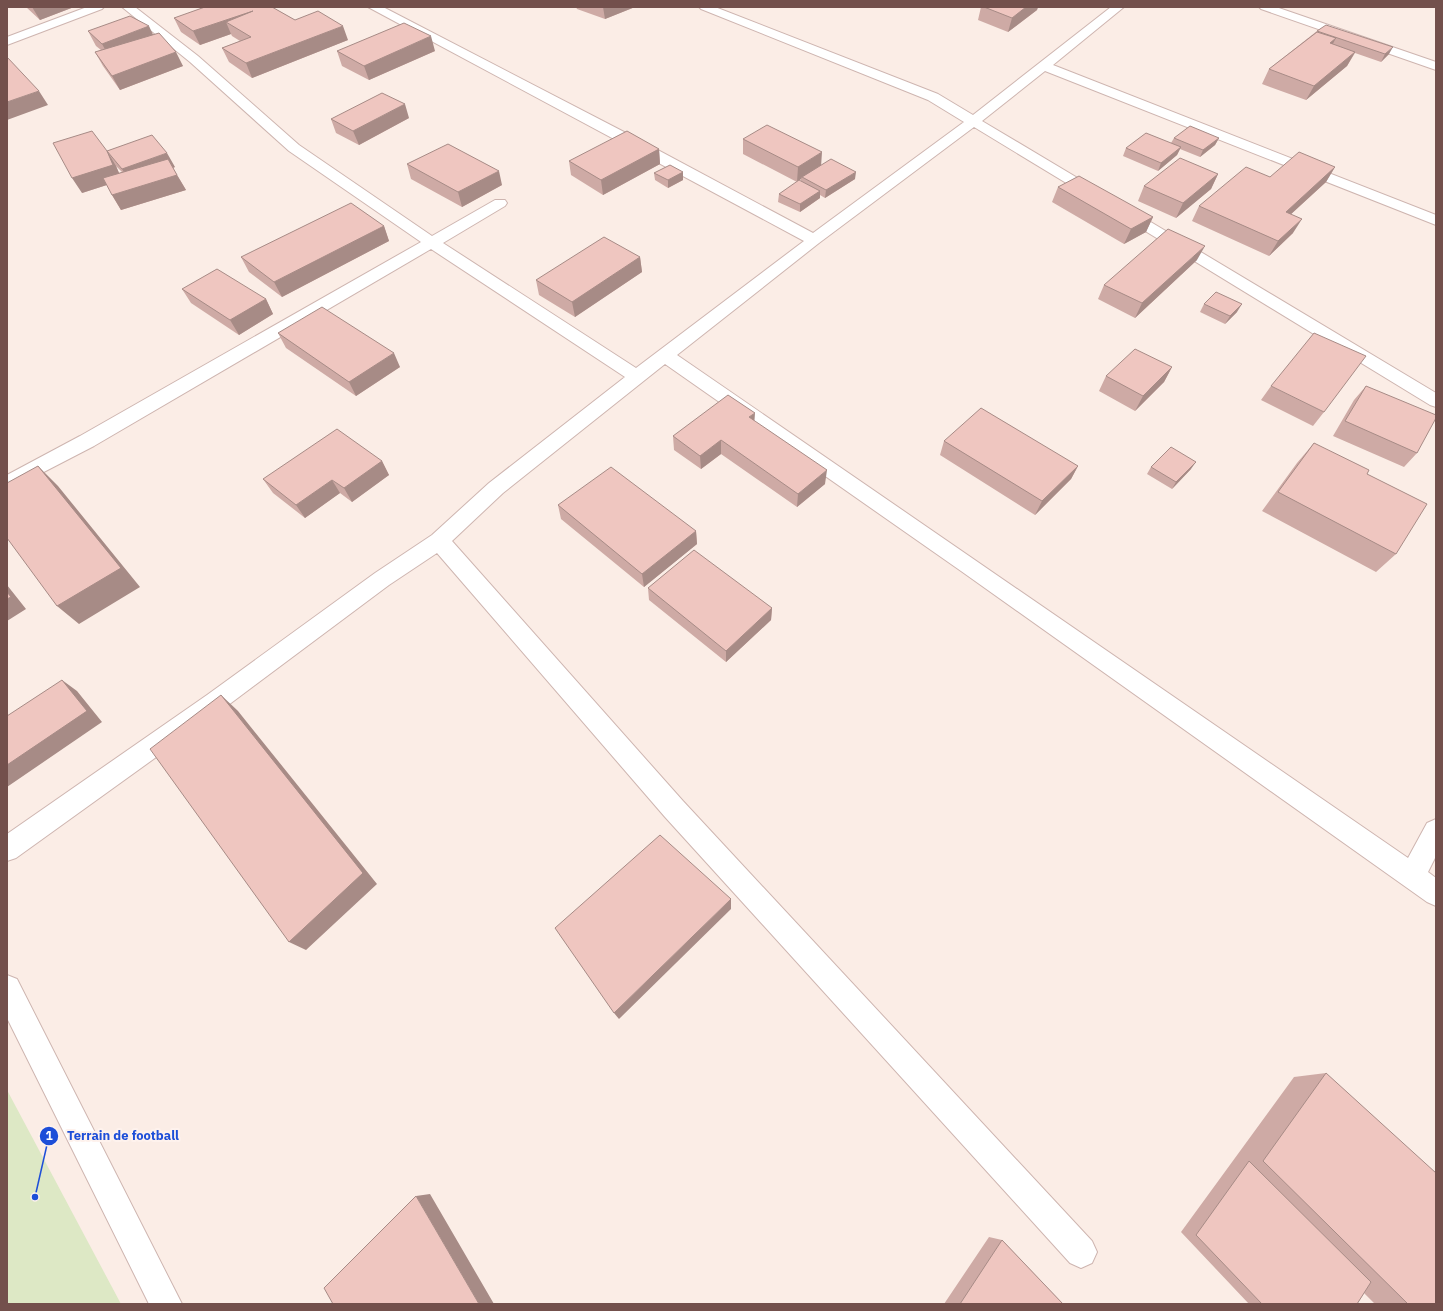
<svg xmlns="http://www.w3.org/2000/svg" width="1443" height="1311" font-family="'IBM Plex Sans',sans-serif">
<rect width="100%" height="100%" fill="#fbede6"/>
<!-- green -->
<path fill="#dde8c5" d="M7 1090 121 1304H7Z"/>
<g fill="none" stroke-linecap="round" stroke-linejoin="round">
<defs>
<path id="minor" d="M87 7H104L102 9 7 45V37Z
M122 7H135L198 56 299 145 432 236 495 200H505L507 203 505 206 443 243 636 368 804 241 368 7H383L626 133 813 233 964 122 928 100 701 9 699 7H715L938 94 973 115 1111 7H1124L1053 65 1436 215V225L1045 71 982 121 1101 192 1103 195 1101 198H1091L974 127 819 243 677 355 1408 858 1427 823 1436 819V856L1428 872 1436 878V906L1427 902 961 571 665 364 503 493 452 541 683 801 1092 1241 1097 1252 1092 1263 1081 1268 1070 1263 665 817 437 553 389 585 223 709 16 858 7 861V834L207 695 375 573 432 535 489 483 625 377 431 249 94 446 7 491V475L80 436 421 242 289 151 190 62Z
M1259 7H1276L1436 62V70L1261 9Z
M1124 208 1129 209 1436 393V407L1430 405 1119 215 1117 212 1119 209Z
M7 975 17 979 182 1304H149L7 1018Z"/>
</defs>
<!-- minor casing -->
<use href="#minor" stroke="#ceb5b0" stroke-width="2"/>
<!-- minor -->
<use href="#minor" fill="#fff" fill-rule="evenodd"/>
</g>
<!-- wall -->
<path fill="#ceaaa5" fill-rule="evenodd" d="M26 7H74L40 20Z
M576 7H635L605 19 577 9Z
M981 7H1038L1037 10 1008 32 978 20Z
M277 10 295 20 348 40 252 78 229 62 222 48 240 41 232 36 231 34 200 45 181 32 174 18Z
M88 31 153 34 183 66 120 90 103 66 95 52 101 50 96 46Z
M1317 31 1389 54 1381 62 1355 53 1347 66 1306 100 1262 84 1269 69Z
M337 51H435L369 80 342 66Z
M409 118 359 145 336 133 331 119Z
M1174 138H1219L1215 145 1200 157 1180 149 1177 155 1158 171 1123 156 1126 148 1171 143Z
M743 139 821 166 855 179 825 198 820 195V198L800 212 778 202 779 194 801 181V179L797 182 743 154Z
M659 149 660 164 603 195 571 175 569 161Z
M107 151 175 167 173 168 186 190 121 210 112 195 107 185 82 193ZM116 166 122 172 119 173Z
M407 164 502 185 462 207 411 179Z
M1335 167 1326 182 1291 214 1293 233 1269 256 1192 221 1199 206 1270 177Z
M683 172V180L668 188 655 180 654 173Z
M1218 174 1211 189 1176 218 1138 201 1144 186Z
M1058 187 1153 217 1146 232 1124 244 1052 202Z
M384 226 389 241 282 297 249 272 241 257Z
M640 257 642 272 575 317 539 295 536 280Z
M1197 260 1135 318 1098 299 1104 285Z
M182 289 266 299 273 314 239 335 191 303Z
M1204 304 1237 312 1225 324 1200 312Z
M278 333 400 367 356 396 286 348Z
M1172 367 1164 382 1135 411 1099 391 1106 376Z
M1271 386 1324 412 1313 426 1261 400Z
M1366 386 1417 453 1404 467 1333 436 1354 400Z
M754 421 825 484 797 507 721 454 701 469 674 450 673 436Z
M944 441 1078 466 1071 479 1035 515 940 455Z
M1314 443 1367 474 1396 554 1376 572 1262 511 1297 463Z
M382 461 389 475 352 502 340 493 305 518 273 493 263 479Z
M1151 467 1191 469 1172 489 1147 474Z
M558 505 696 531 697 544 644 587 561 519Z
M648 588 772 608 771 620 726 662 649 600Z
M1326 1073 1436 1304H1375L1364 1293 1357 1304H1249L1181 1232 1294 1077Z
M989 1237 1002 1240 1063 1304H944Z"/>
<!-- shaded-wall -->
<path fill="#a78b86" d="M32 7H74L40 20Z
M603 7H635L605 19Z
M1026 7H1038L1037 10 1008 32 1012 18Z
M253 11 226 22 231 34 200 45 193 31Z
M149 26 156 41 110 58 102 44Z
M343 26 348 40 252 78 246 63Z
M431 36 435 51 369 80 364 66Z
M1336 38 1328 53 1330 43Z
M1393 47 1389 54 1381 62 1385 54Z
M176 52 183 66 120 90 112 76Z
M1355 52 1347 66 1306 100 1314 86Z
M39 91 48 105 7 120V102Z
M405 104 409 118 359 145 353 131Z
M1219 138 1215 145 1200 157 1203 150Z
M1181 147 1177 155 1158 171 1161 163Z
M659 149 660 164 603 195 601 180Z
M107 151 116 166 122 180 82 193 72 178Z
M822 152 821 167 802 177 801 179 797 182 798 167Z
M167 153 175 167 131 183 122 169Z
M1335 167 1326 182 1277 227 1286 212Z
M499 171 502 185 462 207 458 192Z
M683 172V180L668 188V180Z
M856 172 855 179 825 198 826 190Z
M1218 174 1211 189 1176 218 1183 203Z
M177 175 186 190 121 210 112 195Z
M820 191V198L800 212V204Z
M1153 217 1146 232 1124 244 1131 229Z
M1302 219 1293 233 1269 256 1278 241Z
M384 226 389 241 282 297 274 282Z
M1205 246 1197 260 1135 318 1142 303Z
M640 257 642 272 575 317 572 302Z
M266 299 273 314 239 335 230 320Z
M1242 304 1237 312 1225 324 1230 316Z
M394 353 400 367 356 396 349 382Z
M1172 367 1164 382 1135 411 1143 396Z
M755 413 754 427 749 417Z
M721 440V454L701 469 700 456Z
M382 461 389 475 352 502 344 488Z
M1196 462 1191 469 1172 489 1176 482Z
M38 466 58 486 140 587 79 624 57 606Z
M1078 466 1071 479 1035 515 1042 501Z
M827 470 825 484 797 507 798 494Z
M332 480 340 493 305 518 296 505Z
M696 531 697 544 644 587 642 574Z
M7 585 26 609 7 621Z
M772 608 771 620 726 662V651Z
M62 680 77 691 102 722 7 787V765Z
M221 695 238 711 377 884 306 950 289 942Z
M731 899V909L619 1019 614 1013Z
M430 1194 494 1304H479L416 1196Z"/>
<!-- building -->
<path fill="#efc6c0" stroke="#a78b86" d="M205 7H272L295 20 318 11 343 26 246 63 222 48 251 37 226 22 253 11 193 31 174 18Z
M984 7H1026L1012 18Z
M130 16 149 26 102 44 88 31Z
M404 23 431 36 364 66 337 51Z
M1326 25 1393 47 1385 54 1317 31Z
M1317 32 1336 38 1330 43 1355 52 1314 86 1269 69Z
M159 33 176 52 112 76 95 52Z
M7 57 39 91 7 102Z
M382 93 405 104 353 131 331 119Z
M767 125 822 152 798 167 743 139Z
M1190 126 1219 138 1203 150 1174 138Z
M92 131 107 151 152 135 167 153 122 169 107 151 113 165 72 178 53 143Z
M627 131 659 149 601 180 569 161Z
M1146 133 1181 147 1161 163 1126 148Z
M448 144 499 171 458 192 407 164Z
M1299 152 1335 167 1286 212 1302 219 1278 241 1199 206 1246 167 1270 177Z
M1180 158 1218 174 1183 203 1144 186Z
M168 159 177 175 112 195 103 178Z
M831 159 856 172 826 190 802 177Z
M670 165 683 172 668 180 654 173Z
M1079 176 1153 217 1131 229 1058 187Z
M799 180 820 191 800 204 779 194Z
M351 203 384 226 274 282 241 257Z
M1168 229 1205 246 1142 303 1104 285Z
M604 237 640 257 572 302 536 280Z
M217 269 266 299 230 320 182 289Z
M1216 292 1242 304 1230 316 1204 304Z
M322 307 394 353 349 382 278 333Z
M1314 333 1366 356 1324 412 1271 386Z
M1135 349 1172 367 1143 396 1106 376Z
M1366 386 1436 415V418L1417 453 1345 421Z
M728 395 755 413 749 417 827 470 798 494 721 440 700 456 673 436Z
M981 408 1078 466 1042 501 944 441Z
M337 429 382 461 344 488 332 480 296 505 263 479Z
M1314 443 1369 470 1367 474 1427 504 1396 554 1278 492Z
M1171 447 1196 462 1176 482 1151 467Z
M38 466 121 568 57 606 7 538V483Z
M611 467 696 531 642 574 558 505Z
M694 550 772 608 726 651 648 588Z
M7 592 11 597 7 599Z
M62 680 87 711 7 765V716Z
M221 695 363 873 289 942 150 749Z
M660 835 731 899 614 1013 555 928Z
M1326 1073 1436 1173V1304H1408L1263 1161Z
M1249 1161 1371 1282 1357 1304H1262L1196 1235Z
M416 1196 479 1304H333L324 1288Z
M1002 1240 1063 1304H960Z"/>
<!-- callouts -->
<path fill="none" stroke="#1d4ed8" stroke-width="1.5" d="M35 1197L49 1136"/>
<g fill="#1d4ed8" stroke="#fef2ed" stroke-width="1.5">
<circle cx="35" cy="1197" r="4"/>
<circle cx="49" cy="1136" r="10"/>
</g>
<g font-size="12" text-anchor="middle" font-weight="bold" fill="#fff">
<text x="49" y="1140">1</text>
</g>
<g font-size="13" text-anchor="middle" font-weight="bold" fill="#1d4ed8" stroke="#fef2ed" stroke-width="4" stroke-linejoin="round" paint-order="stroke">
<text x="123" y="1140">Terrain de football</text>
</g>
<!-- border -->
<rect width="1443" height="1311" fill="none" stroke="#73504c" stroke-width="16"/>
</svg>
